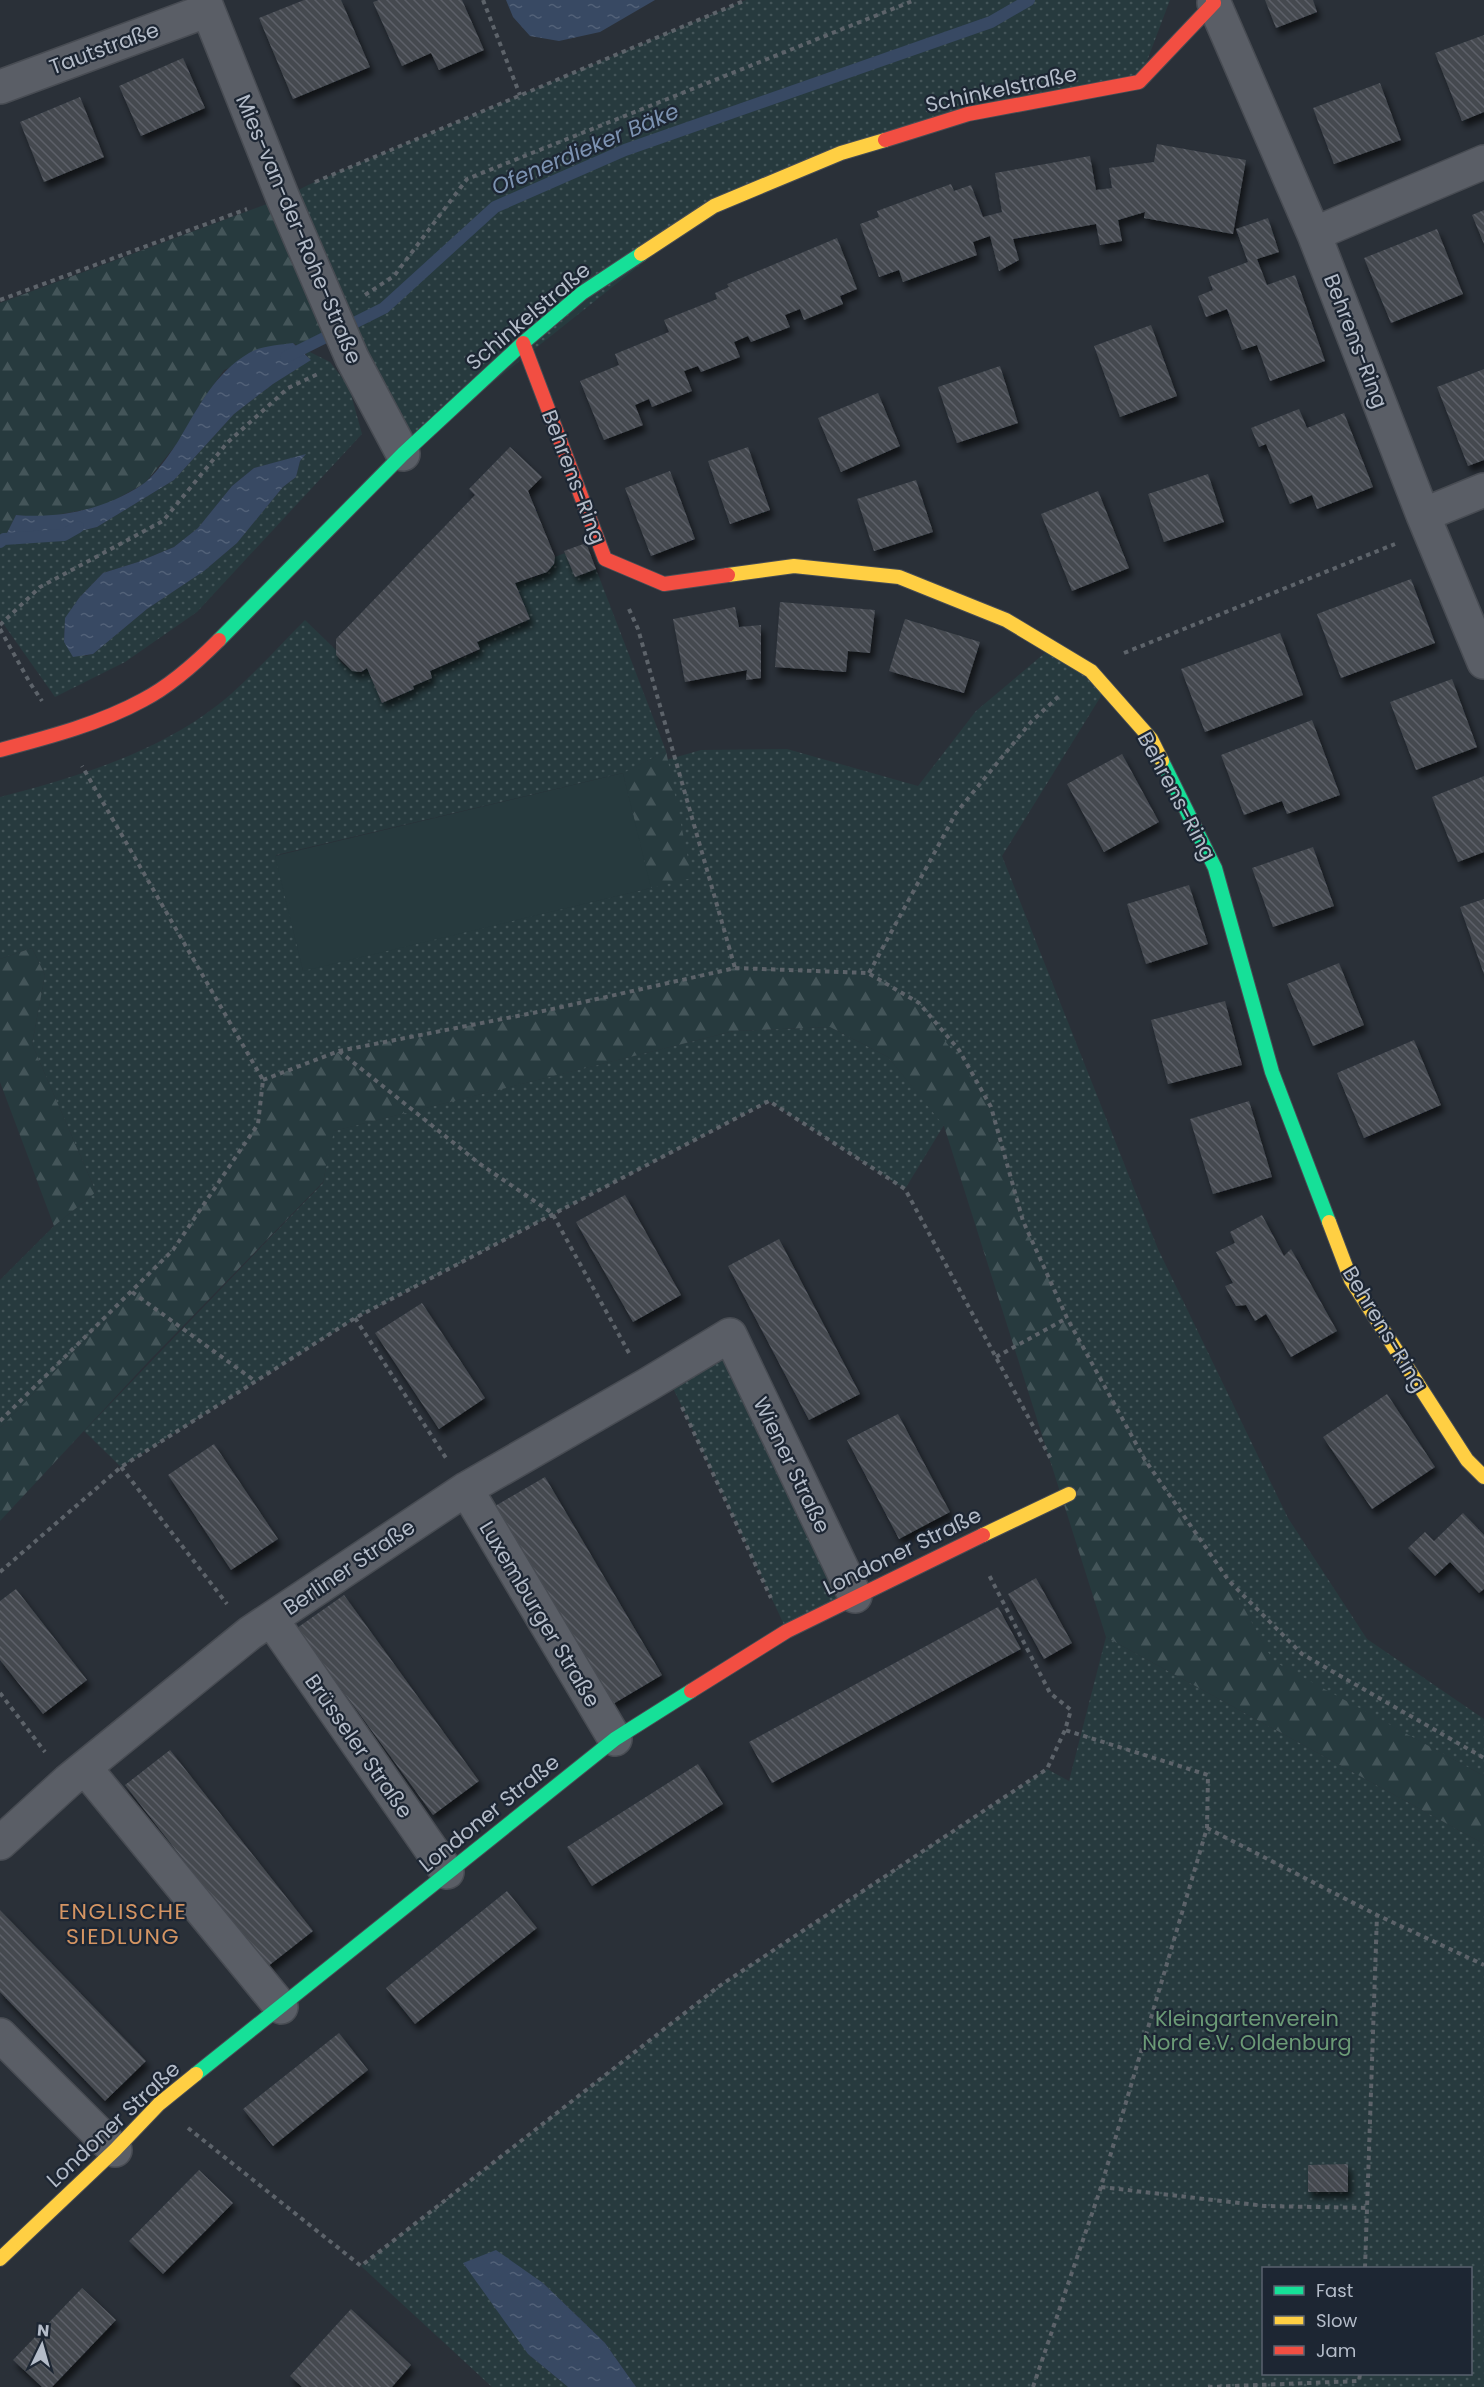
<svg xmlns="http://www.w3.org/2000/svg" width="1484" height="2387" font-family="Poppins,sans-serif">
<defs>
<pattern id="green-dots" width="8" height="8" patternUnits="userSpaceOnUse" patternTransform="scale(1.5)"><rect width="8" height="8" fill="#273a3e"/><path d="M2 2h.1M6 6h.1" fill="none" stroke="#445559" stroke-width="1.8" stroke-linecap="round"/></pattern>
<pattern id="forest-firs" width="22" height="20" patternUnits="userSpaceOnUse" patternTransform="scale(1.5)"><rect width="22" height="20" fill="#273a3e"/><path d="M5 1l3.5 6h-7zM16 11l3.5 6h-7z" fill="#445559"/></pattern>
<pattern id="water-ripples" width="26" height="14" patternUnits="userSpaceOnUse" patternTransform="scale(1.5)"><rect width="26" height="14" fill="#384963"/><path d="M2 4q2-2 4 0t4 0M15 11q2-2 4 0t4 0" fill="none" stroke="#526178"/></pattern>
<pattern id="building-back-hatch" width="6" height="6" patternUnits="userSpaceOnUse" patternTransform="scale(1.5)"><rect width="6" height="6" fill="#444950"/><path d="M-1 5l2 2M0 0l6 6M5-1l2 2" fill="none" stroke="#5d6168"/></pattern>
<filter id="shadow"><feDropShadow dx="3.5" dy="6" stdDeviation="3" flood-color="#0009"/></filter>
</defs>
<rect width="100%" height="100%" fill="#2a3038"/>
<!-- green -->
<path fill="url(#green-dots)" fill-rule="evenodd" d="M746 0H1170L1139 82 968 114 714 206 403 454 283 198 308 185Z
M302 348 330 362 349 387 362 434 197 612 125 662 55 697 0 619V542L4 539 64 535 97 527 174 480 234 414 273 384 310 360ZM305 455 300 461 296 477 283 487 237 543 204 571 147 609 93 654 85 656 64 642 65 619 79 598 103 573 138 562 174 547 198 528 232 486 254 468Z
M565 553 575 577 596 569 666 751 628 771 701 750 787 749 918 786 976 711 1052 647 1106 688 1002 856 1158 1249 1288 1518 1367 1639 1484 1719V1776L1273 1662 1229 1581 1145 1460 1067 1318 1023 1221 991 1107 735 968 548 1010 339 1051 263 1080 258 1124 173 1250 0 1428V1280L54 1226 96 1192 32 1044 45 975 32 948 0 959V797C81 776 167 750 231 694 257 671 281 644 305 620L336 650C337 663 349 670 361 672L367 668 382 703 414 689 413 686 432 678 430 671 480 650 477 642 530 619 515 583C531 578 552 575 555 557ZM623 773 650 888 303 970 276 855Z
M830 1027 888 1057 944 1125 905 1189 769 1101 356 1318 121 1467 84 1431 323 1183 333 1131 734 1031Z
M730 1335 855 1596 787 1631 666 1373Z
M1106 1637 1484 1844V2387H636L605 2343 543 2283 528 2354 568 2387H492L361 2266 718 1987 1047 1769 1069 1781ZM1264 2268H1470V2374H1264Z"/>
<!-- forest -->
<path fill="url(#forest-firs)" d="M283 198 342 335 302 348 293 343 224 370 200 404 179 441 145 483 104 506 41 518 16 515 4 539 0 542V303Z
M666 751 692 878 651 888 623 773Z
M32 948 45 975 32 1044 96 1192 54 1226 0 1082V959Z
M735 968 868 973 919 1003 991 1107 1023 1221 1067 1318 1145 1460 1229 1581 1273 1661 1484 1776V1844L1106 1637 944 1126 888 1057 830 1027 734 1031 334 1131 323 1182 148 1362 0 1521V1428L173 1250 258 1124 263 1080 339 1051 548 1010Z"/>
<!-- pitch -->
<path fill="#273a3e" d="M623 773 651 888 303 971 275 856Z"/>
<!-- water -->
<path fill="url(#water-ripples)" d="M506 0H655L600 32 559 41 530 36 513 17Z
M293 343 311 360 273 384 234 414 174 480 97 527 64 535 4 539 16 515C60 519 106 509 143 484 154 477 173 450 180 438 199 406 215 373 249 353 260 346 280 345 293 343Z
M306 454 300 461 296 477 283 487 237 543 204 571 147 609 93 654 73 657 64 642 65 618 79 598 103 573 138 562 174 547 198 528 232 486 254 468Z
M496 2250 543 2283 605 2343 636 2387H568L528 2354 463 2263Z"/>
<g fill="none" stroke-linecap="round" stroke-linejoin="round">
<!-- stream -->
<path stroke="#384963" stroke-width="12" d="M286 357 384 308 495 207 625 150 991 22 1029 0
M0 542 4 539 64 535 78 527"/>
</g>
<!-- building -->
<path fill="url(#building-back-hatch)" filter="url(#shadow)" d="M304 0H341L370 67 293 99 259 18Z
M379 0H462L484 50 439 70 431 53 402 66 373 2Z
M1265 0H1313L1317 12 1276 28Z
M1484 35V112L1462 121 1435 53Z
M183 58 205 108 141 136 119 86Z
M1380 83 1401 140 1334 164 1313 108Z
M80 97 104 157 44 182 20 122Z
M1157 144 1246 160 1233 234 1144 218 1145 212 1118 220 1122 241 1100 245 1096 224 1013 239 1019 260 999 271 990 236 973 242 977 255 903 282 899 270 879 277 860 224 879 217 877 211 951 184 954 191 971 185 983 217 1002 212 995 173 1090 156 1096 190 1112 188 1109 168 1154 162Z
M1484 210V244L1472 215Z
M1268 218 1279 252 1257 259 1267 285 1295 275 1325 361 1270 381 1257 345 1242 350 1227 309 1206 317 1198 296 1213 290 1208 277 1248 262 1236 229Z
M1437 229 1463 294 1391 323 1364 258Z
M837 238 857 289 840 296 843 304 804 320 800 309 785 315 790 327 751 342 748 336 734 342 740 357 701 372 698 366 684 371 692 391 652 407 649 399 635 405 643 425 604 440 580 381 619 365 615 354 669 332 664 320 717 299 715 293 729 287 727 284Z
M1151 325 1177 396 1120 417 1094 346Z
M1000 366 1018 423 957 443 938 387Z
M1484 369V460L1468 466 1437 387Z
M878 393 900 446 841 472 818 418Z
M1299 409 1307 428 1344 413 1373 487 1317 509 1312 495 1290 504 1266 444 1259 447 1251 428Z
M510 447 542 477 528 491 555 557 554 564 547 572 515 583 530 619 477 642 480 649 430 671 432 678 413 686 414 689 382 703 367 668 361 672 352 671 336 655V639L475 495 469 489Z
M748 447 770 510 730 524 708 461Z
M670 471 695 539 651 556 625 488Z
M1208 474 1224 522 1164 542 1148 494Z
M916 480 933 532 874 551 857 499Z
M1098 491 1129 568 1072 591 1041 514Z
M586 543 596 569 575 577 564 551Z
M1411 579 1435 643 1341 678 1317 614Z
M780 602 875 610 870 653 848 651 846 672 775 667Z
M735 607 739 627 761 625V678L746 680 747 670 685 682 673 619Z
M905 619 980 642 964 693 889 671Z
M1280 633 1303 695 1205 732 1181 669Z
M1452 679 1477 747 1416 770 1390 702Z
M1312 720 1340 795 1287 814 1282 801 1244 815 1221 755Z
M1122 754 1159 822 1104 852 1067 784Z
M1484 776V852L1458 862 1432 797Z
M1313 847 1334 906 1273 927 1252 868Z
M1189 885 1208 944 1146 964 1127 904Z
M1484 899V974L1460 907Z
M1339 963 1364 1025 1313 1046 1287 984Z
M1225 1001 1242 1065 1168 1084 1151 1020Z
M1414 1040 1441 1105 1364 1138 1337 1073Z
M1249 1101 1272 1177 1213 1194 1190 1119Z
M625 1195 681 1295 633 1322 576 1222Z
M1262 1215 1284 1256 1291 1249 1337 1331 1291 1357 1266 1314 1255 1321 1246 1305 1236 1306 1225 1286 1233 1283 1216 1252 1235 1243 1230 1232Z
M779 1239 860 1394 809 1420 728 1266Z
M422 1303 485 1398 439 1429 375 1333Z
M1387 1394 1435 1467 1372 1509 1323 1437Z
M898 1414 950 1512 899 1539 847 1440Z
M214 1444 278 1539 231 1570 168 1475Z
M545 1477 662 1675 613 1704 495 1506Z
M1463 1513 1484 1535V1589L1479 1593 1450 1562 1435 1576 1408 1548 1425 1532 1434 1541Z
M1036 1578 1072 1643 1044 1659 1008 1594Z
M16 1589 87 1680 43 1714 0 1660V1601Z
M344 1595 479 1781 433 1815 297 1628Z
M998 1607 1021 1649 772 1783 749 1742Z
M170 1750 313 1931 267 1967 125 1785Z
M698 1764 723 1804 592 1886 567 1847Z
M507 1891 537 1928 415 2024 386 1988Z
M0 1910 146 2061 105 2101 0 1992Z
M339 2033 368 2070 273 2146 243 2109Z
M1348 2164V2192H1308V2165Z
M199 2170 233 2203 163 2274 129 2241Z
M82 2288 116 2320 52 2387H42L13 2360Z
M351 2309 411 2365 392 2387H302L290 2376Z"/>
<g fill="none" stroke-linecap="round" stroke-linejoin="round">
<defs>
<path id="street" d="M204 0 283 198 352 358 403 454
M1214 3 1314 234 1423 515 1484 662
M0 87 208 10
M1314 234 1484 162
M1423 515 1484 490
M466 1489 615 1739
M271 1619 447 1872
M85 1768 281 2007
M0 1843 68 1781 250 1633 466 1489 647 1385 730 1335 855 1596
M0 2035 115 2150"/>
<path id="fast" d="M219 640 403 454 523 343 582 293 641 254
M1162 761 1215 868 1272 1072 1329 1222
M196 2074 615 1739 691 1691"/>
<path id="slow" d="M641 254 714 206 841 153 885 140
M728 575 794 566 899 577 1006 620 1091 671 1151 739 1162 761
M1329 1222 1351 1280 1467 1460 1484 1477
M983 1535 1069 1494
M0 2259 115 2150 159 2104 196 2074"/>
<path id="jam" d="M885 140 968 114 1139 82 1214 3 1213 0
M523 343 605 559 664 584 728 575
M0 750C49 737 99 724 143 700 172 685 197 662 219 640
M691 1691 787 1631 983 1535"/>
</defs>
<!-- street casing -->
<use href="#street" stroke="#484c53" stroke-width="36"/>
<!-- fast casing -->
<use href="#fast" stroke="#484c53" stroke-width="16"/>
<!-- slow casing -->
<use href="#slow" stroke="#484c53" stroke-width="16"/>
<!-- jam casing -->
<use href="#jam" stroke="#484c53" stroke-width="16"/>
<!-- path -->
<path stroke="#5d636a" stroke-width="4" stroke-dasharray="4.5 4.5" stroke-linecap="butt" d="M483 0 520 95
M315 182 746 0
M365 295 394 276 467 179 915 0
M0 300 247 209
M629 609 638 629 735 968
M0 625 40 587 163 521 227 443 288 388 320 373
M0 629 30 683 42 701
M1124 653 1395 544
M869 973 956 813 1031 722 1060 695
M339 1051 480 1164 552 1213 629 1353
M263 1080 339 1051 548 1010 735 968 868 973 919 1003 959 1050 991 1107 1023 1221 1067 1318 1145 1460 1229 1581 1302 1654 1484 1758
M132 1292 255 1381
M355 1318 446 1458
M996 1357 1067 1318
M682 1407 771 1598
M0 1421 173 1250 258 1124 263 1080 82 766
M121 1467 227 1604
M0 1572 121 1467 355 1318 769 1101 905 1189 1052 1461
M0 1693 45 1752
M1207 1828 1377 1915 1484 1965
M188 2128 361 2266 718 1987 1047 1769 1065 1730 1071 1710 1050 1693 988 1573
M1101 2187 1265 2206 1368 2208
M1365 2268 1377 1915
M1033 2387 1101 2187 1207 1828 1208 1775 1065 1730
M1208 2387 1359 2381 1360 2374"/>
<!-- street -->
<use href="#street" stroke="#5a5e66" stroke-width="33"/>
<!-- fast -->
<use href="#fast" stroke="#16e098" stroke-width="14"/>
<!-- slow -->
<use href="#slow" stroke="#ffcf43" stroke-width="14"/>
<!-- jam -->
<use href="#jam" stroke="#f24e42" stroke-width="14"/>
</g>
<g text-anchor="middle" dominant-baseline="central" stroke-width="4.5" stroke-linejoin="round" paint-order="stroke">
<!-- street labels -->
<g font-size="21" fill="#b4bcc9" stroke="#1d2633">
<text transform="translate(104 48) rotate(-20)">Tautstraße</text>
<text transform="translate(1001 89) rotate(-12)">Schinkelstraße</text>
<text transform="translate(299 229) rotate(67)">Mies-van-der-Rohe-Straße</text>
<text transform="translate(528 316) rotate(-40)">Schinkelstraße</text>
<text transform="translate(1356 341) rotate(69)">Behrens-Ring</text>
<text transform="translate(574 477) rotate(69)">Behrens-Ring</text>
<text transform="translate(1177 796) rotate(62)">Behrens-Ring</text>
<text transform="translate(1385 1329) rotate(59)">Behrens-Ring</text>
<text transform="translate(792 1465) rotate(64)">Wiener Straße</text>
<text transform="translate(902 1551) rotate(-26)">Londoner Straße</text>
<text transform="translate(349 1567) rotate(-34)">Berliner Straße</text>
<text transform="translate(540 1614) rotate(59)">Luxemburger Straße</text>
<text transform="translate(359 1746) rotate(55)">Brüsseler Straße</text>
<text transform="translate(489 1813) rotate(-39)">Londoner Straße</text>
<text transform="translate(113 2124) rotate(-43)">Londoner Straße</text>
</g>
<!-- park labels -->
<g font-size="21" fill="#6b9a76" stroke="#1d2633">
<text x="1247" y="2018">Kleingartenverein<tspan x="1247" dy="24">Nord e.V. Oldenburg</tspan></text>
</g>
<!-- water labels -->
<g font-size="22" font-style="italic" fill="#7c92b1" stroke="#1d2633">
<text transform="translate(585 149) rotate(-23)">Ofenerdieker Bäke</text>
</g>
<!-- neighbourhood labels -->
<g font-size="22" letter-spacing="1.5" fill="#d59563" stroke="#1d2633">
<text x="123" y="1911">ENGLISCHE<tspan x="123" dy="25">SIEDLUNG</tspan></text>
</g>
</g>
<!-- legend -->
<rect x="1262" y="2267" width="210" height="108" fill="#1d2633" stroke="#59626f" stroke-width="1.5"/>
<rect x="1274" y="2286" width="30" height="9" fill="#16e098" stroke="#59626f" stroke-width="1.5"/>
<text x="1316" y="2297" font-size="18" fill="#b4bcc9">Fast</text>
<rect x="1274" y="2316" width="30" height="9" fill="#ffcf43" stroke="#59626f" stroke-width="1.5"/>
<text x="1316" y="2327" font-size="18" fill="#b4bcc9">Slow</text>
<rect x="1274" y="2346" width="30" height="9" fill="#f24e42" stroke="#59626f" stroke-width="1.5"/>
<text x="1316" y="2357" font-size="18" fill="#b4bcc9">Jam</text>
<!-- north arrow -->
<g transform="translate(42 2345) rotate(5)" stroke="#1d2633" stroke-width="4.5" paint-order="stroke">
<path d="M0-4.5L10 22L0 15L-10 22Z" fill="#b4bcc9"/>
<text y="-9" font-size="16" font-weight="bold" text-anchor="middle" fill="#b4bcc9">N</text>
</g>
</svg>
